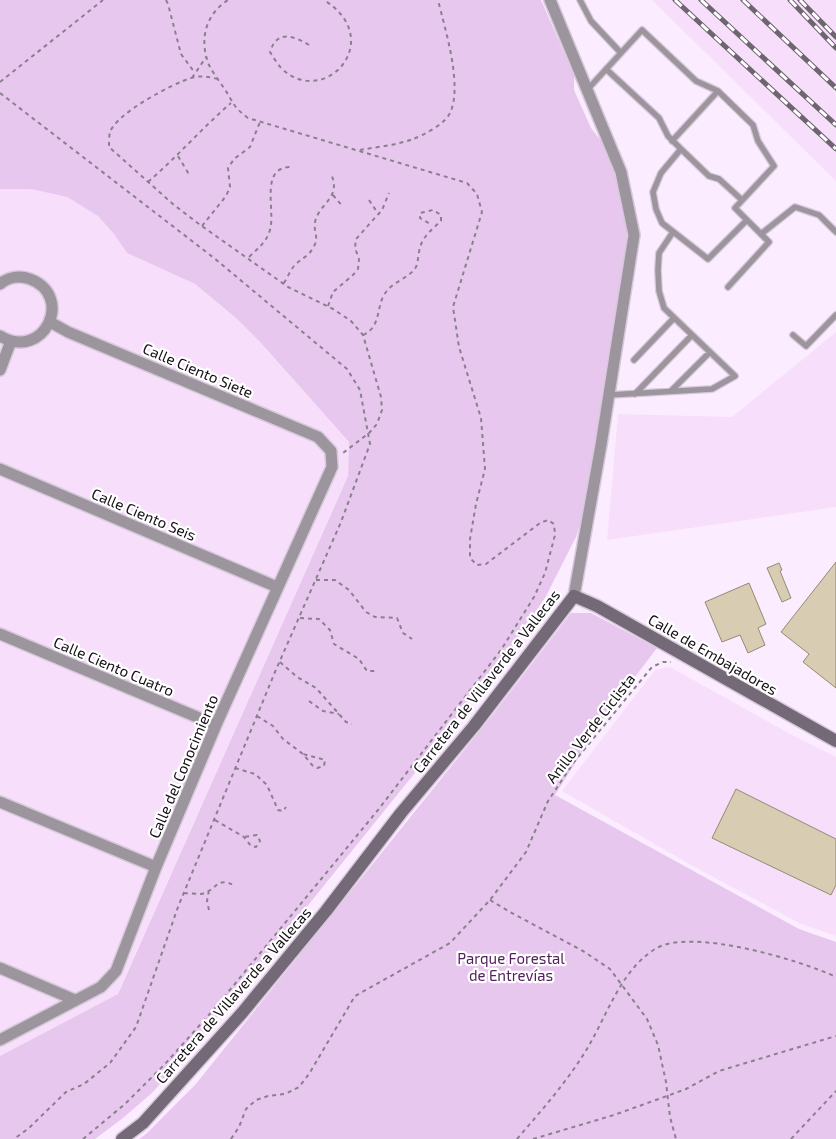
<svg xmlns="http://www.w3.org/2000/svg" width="836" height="1139" font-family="'Exo 2',sans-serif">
<rect width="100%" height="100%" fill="#fbecff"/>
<!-- built -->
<path fill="#f7dffc" d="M652 0H836V181Z
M0 189H31L67 197 98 216 114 234 127 253 195 284 236 318 261 343 349 442 348 476 117 995 0 1056Z
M836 332V507L607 540 618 414 732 417Z
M670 667 794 736 836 757V936L799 923 693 866 562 791 655 670Z"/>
<!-- green -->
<path fill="#e8c7ef" d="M0 0H541L574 75V90L591 128 605 146 621 194 627 231 625 266 586 505 576 537 546 596 512 648 418 769 234 997 153 1092 123 1118 95 1139H0V1056L118 994 348 476 349 442 261 343 236 318 195 284 127 253 114 234 98 216 67 197 31 189H0Z
M571 613H591L657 648 602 720 555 795 799 929 836 942V1139H139L146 1134 195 1085 494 713Z"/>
<!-- building -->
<path fill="#d8ccb2" stroke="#958a72" d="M836 562V688L803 662 809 654 781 632Z
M779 563 782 570 780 571 791 598 782 602 767 568Z
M749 583 766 624 758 628 765 645 748 653 740 635 722 642 705 602Z
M736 789 836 839V885L831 895 712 838Z"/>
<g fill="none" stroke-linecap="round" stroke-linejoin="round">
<defs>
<path id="service" d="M580 0 591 21 621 53
M606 69 659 118 668 136 681 149 709 176 719 179 742 200
M587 90 642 30 696 81 718 91 753 125 758 141 774 166 735 208 747 220 708 259 662 223 656 209 653 192 661 173 681 149
M672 141 718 91
M761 234 795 207 819 215 836 232
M728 287 769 242 747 220
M793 335 806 346 836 315
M634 360 674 318
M671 391 710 352
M635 394 692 335
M609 395 712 389 735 376 664 308 659 291 658 270 659 253 673 232"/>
<path id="minor" d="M550 0 621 172 634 235 601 445 574 596
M0 284C8 277 20 275 30 279 75 296 44 362 0 336
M0 370 11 341
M0 469 277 587
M0 634 216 725
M0 802 156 867
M0 968 75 1000
M0 1040 101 987 116 971 156 867 216 725 332 467 331 451 318 437 68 332 50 322"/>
<path id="secondary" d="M122 1139 143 1123 242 1013 326 911 401 813 474 726 574 596 597 606 836 741"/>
</defs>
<!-- service casing -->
<use href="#service" stroke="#d6c9da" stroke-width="8"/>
<!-- minor casing -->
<use href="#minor" stroke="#d6c9da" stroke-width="14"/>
<!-- secondary casing -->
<use href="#secondary" stroke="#d6c9da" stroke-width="15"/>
<!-- path -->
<path stroke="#8a808d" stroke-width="2" stroke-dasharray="4 4" stroke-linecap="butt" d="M166 0 168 4 181 54 195 73
M309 45C294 36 277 29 270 52 273 57 277 63 281 68 324 110 388 40 324 0
M192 78 206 57
M218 79C209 77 201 75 191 78 172 84 117 113 110 132 109 136 109 143 109 147L174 205 199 224 288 287 333 309 351 321 363 335 381 397 382 410 377 424 369 433 343 453
M0 82 103 0
M0 93 214 258 347 369 360 390 370 444 341 522 275 672 178 907 136 1027 110 1063 84 1084 66 1092 29 1128 14 1139
M360 150C377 147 397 145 413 139 424 135 445 124 450 113 463 86 445 29 438 0
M178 156 190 176
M148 182C177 157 202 128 231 103
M333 195 343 207
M369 200 379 215
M202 226 226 196 230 187 228 168 234 159 250 147 260 122
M249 257C258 248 266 243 270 230 275 213 263 177 281 169 284 167 289 167 293 167
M284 283C287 278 290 271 294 266 300 259 308 257 313 248 320 237 313 232 315 222 319 203 342 198 331 174
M328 306 333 292 353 275 358 269 359 259 355 248 356 239 382 210 389 193
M363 335C381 327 376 309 384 295 392 281 410 278 416 267 418 262 418 257 419 252 421 238 431 230 441 221V215L433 210 420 213V218L430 224
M316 580H335L349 590 366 612 375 617 397 618 403 633 412 639
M300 618 319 619 330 630 334 644 359 659 367 671H376
M280 662 297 677 316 688 346 722 352 724
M309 701 323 711 339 714
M257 716 273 726 283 739 303 754 312 765 317 768 324 766 325 760 303 754
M235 768 255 774 267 785 278 810 283 811 286 807
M215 820 244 837 251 846 256 847 260 841 257 835 244 837
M184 893C189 893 196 894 201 894 217 891 216 875 235 886
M490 900 510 912 583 951 610 969 647 1019 658 1045 666 1082 670 1117 676 1139
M209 910 207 901 209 890
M83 1139 125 1104 165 1064 215 1008 378 810 501 650 534 597 545 573 555 535 554 524 548 520 540 523 486 564 477 565 470 558V539L476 504 485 469 481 418 459 347 453 307 482 212 477 194 467 183 248 118C232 106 234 103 224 88 219 81 213 73 209 65 199 40 205 15 228 0
M231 1139 239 1127 246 1109 256 1100 268 1096 285 1094 299 1087 309 1074 355 996 450 943 490 900 526 852 548 801 574 762 652 667 663 662H671
M517 1139C541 1111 566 1083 585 1052 607 1017 619 972 655 949 690 927 800 960 836 977
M533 1139 614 1115 667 1096 686 1089 719 1071 836 1036
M791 1139 836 1091"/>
<!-- service -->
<use href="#service" stroke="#9d959e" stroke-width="5.5"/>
<!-- minor -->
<use href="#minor" stroke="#9d959e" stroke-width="11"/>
<!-- secondary -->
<use href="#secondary" stroke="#746976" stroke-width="12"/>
<defs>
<path id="rail" d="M675 0 836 149
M701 0 836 125
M743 0 836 88
M790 0 836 48
M800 0 836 37"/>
</defs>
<!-- rail casing -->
<use href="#rail" stroke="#6f6571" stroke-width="5"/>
<!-- rail -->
<use href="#rail" stroke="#fff" stroke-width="3" stroke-dasharray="9" stroke-linecap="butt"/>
</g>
<g text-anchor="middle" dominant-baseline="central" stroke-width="4.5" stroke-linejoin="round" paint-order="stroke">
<!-- street labels -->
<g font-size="15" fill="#150f16" stroke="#fff">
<text transform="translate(198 370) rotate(23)">Calle Ciento Siete</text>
<text transform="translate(144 514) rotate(23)">Calle Ciento Seis</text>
<text transform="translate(713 654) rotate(30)">Calle de Embajadores</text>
<text transform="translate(114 666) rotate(23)">Calle Ciento Cuatro</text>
<text transform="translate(486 681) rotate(-52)">Carretera de Villaverde a Vallecas</text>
<text transform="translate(590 728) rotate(-52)">Anillo Verde Ciclista</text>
<text transform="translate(183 766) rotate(-67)">Calle del Conocimiento</text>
<text transform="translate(233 995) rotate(-49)">Carretera de Villaverde a Vallecas</text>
</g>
<!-- park labels -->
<g font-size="15" fill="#53215e" stroke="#fff">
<text x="511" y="958">Parque Forestal<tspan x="511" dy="17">de Entrevías</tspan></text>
</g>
</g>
</svg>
